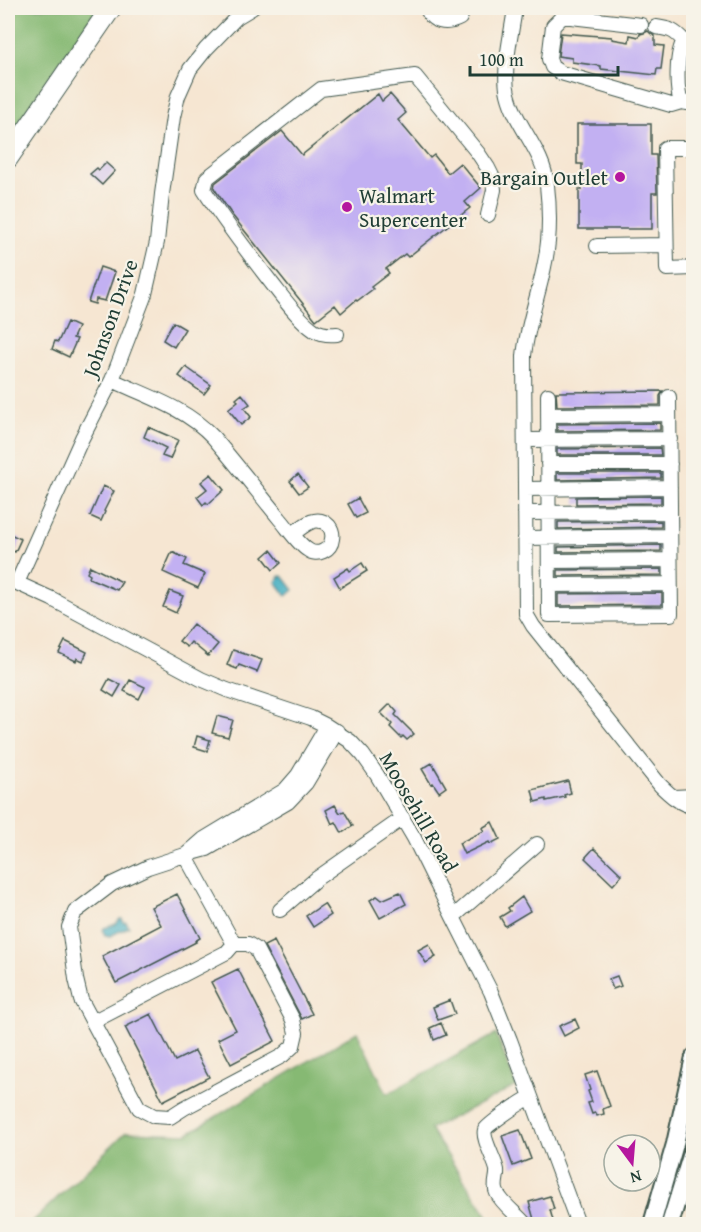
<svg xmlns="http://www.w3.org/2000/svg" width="701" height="1232" font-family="'Gentium Book Plus',serif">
<rect width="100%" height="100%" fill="#f7f3e8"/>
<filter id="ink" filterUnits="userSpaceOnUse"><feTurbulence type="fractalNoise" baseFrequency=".0167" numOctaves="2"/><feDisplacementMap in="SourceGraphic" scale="12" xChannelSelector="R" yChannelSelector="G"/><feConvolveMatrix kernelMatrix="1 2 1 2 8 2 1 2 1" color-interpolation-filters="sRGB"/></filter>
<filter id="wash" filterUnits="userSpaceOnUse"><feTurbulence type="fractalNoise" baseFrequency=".008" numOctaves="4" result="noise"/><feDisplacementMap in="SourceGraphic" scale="24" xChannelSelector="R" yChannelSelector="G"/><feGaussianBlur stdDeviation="1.35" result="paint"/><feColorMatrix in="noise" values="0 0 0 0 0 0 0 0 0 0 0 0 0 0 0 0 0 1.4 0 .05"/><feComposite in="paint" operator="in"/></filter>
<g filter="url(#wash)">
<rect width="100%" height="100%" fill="#f6e6d2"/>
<!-- forest -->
<path fill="#86b973" stroke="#527b54" stroke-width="1.5" d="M8 8H98L8 138Z
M357 1032 387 1094 496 1034 516 1086 430 1129 493 1224H30L126 1132 187 1134Z"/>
<!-- water -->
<path fill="#44afc2" stroke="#32767b" stroke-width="1.5" d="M280 576 281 577 283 576 294 590 287 596 276 582Z
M120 919H122L124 923 126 922 129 927 110 936 105 935 103 931 104 928 116 924Z"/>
<g id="blocks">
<!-- building -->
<path fill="#c2b0f2" d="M648 31 651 34 655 36V45L664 46 661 69H657L656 75 601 69V66L572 62V58L558 56 561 33 612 37V39L629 42 630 35 639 37 640 34 644 33Z
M378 94 382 101 390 94 403 109 406 113 398 120 430 158 434 155 448 173 460 163 481 188 465 202 470 208 408 257 405 254 386 269 389 273 371 287 373 289 357 301 356 300 341 313 335 305 316 320 232 215 214 188 215 183 282 131 302 155Z
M577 124H651V155H656L657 193H652V229H579V190H582V164H577Z
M106 163 115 171 102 185 90 174 97 168 99 170Z
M100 267 115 272 105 301 96 299 95 304 88 302Z
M67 322 78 327 73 338 77 339 69 357 52 349 55 341 58 342Z
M173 322 185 329 174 347 163 340Z
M186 367 211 385 204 394 179 376Z
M663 391 660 396V405L557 406 556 392Z
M242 394 250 404 244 408 251 417 241 425 228 409 238 401 236 399Z
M660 423V430L557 431V424Z
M148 427 178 440 170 459 162 456 166 448 144 437Z
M660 448 661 455H557V449Z
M557 473H661V478L557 480Z
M211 474 224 490 208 504 206 502 203 505 197 497 207 489 201 482Z
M298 474 308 487 299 493 290 481Z
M103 486 114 491 104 511 105 512 101 521 90 516Z
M661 496V503L576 504V497Z
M358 498 366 513 356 518 348 504Z
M661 521V527L558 529V522Z
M8 533 21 539 15 552 8 549Z
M661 545V551L558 552V547Z
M271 550 281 563 273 570 263 557Z
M172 552 187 559 184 565 205 574 198 588 163 572Z
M362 563 367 571 340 588 334 577 348 568 350 571Z
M90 566 122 582 117 590 89 578 90 575 87 573Z
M662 569V575L558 576V570Z
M170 591 183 596 176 613 163 607Z
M662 593V605L558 606V594Z
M193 624 218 644 208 656 191 642 187 647 179 641Z
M65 641 87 652 83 661 77 658 76 661 59 653Z
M233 650 262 660 257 672 239 665 237 669 227 665Z
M109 679 121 685 114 697 103 690Z
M130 680 145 687 139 699 124 691Z
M390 704 397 712 395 715 414 734 407 740 403 736 401 738 390 727 392 724 381 713Z
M217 716 233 720 228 737 212 733Z
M197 736 210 740 207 751 194 747Z
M432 763 446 787 439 792 433 783 431 784 422 769Z
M568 781 571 793 564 795 565 797 546 801V799L535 802 532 790Z
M335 805 340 813 344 811 353 826 342 833 336 822 332 824 326 810Z
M492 822 500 839 490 844 489 842 464 854 459 843 484 831 482 828Z
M594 848 622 875 613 885 585 858Z
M400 892 406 904 380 918 370 900 377 896 382 900Z
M177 894 200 938 195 941 196 942 116 983 102 956 161 925 151 907Z
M522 897 530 911 505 926 500 917 510 911 508 908Z
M324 904 331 915 313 927 306 916Z
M274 941 312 1014 302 1019 264 946Z
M429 944 436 957 426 963 418 950Z
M238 969 275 1041 231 1064 218 1039 236 1030 211 982Z
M617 976 621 986 613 989 609 979Z
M450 1000 455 1014 438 1020 433 1007Z
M151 1014 175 1061 195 1051 209 1077 163 1101 125 1027Z
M575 1019 579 1028 564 1036 559 1026Z
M441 1023 446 1035 434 1040 430 1028Z
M597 1071 610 1106 603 1109 604 1114 597 1116 595 1113 592 1114 588 1103 592 1102 588 1091 590 1090 585 1075Z
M520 1130 531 1159 513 1166 502 1136Z
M550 1196 554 1209 550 1210 554 1224 535 1223 529 1202Z"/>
</g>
</g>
<g filter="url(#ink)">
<use href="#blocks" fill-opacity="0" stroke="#3f564c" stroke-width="1.5"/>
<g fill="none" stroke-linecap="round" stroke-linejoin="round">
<defs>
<path id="minor" d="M427 8C431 23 447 25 460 18L464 8
M515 8C512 32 502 70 508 94 516 127 544 151 547 185 550 212 550 241 544 267 538 297 527 326 524 356L526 614 533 626 660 785C670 795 680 804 694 807
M641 25 571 17H562L553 26 549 59 552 67 561 73 671 105 681 102 694 104
M656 27C670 29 674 30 684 41L691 42
M681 102C676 89 676 53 684 41
M694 148H665L667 269 694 268
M597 246 666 245
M337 334C329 335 321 334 314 330 299 320 284 299 273 285 249 254 225 223 204 190L207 178 321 89 415 76 478 153 488 168 493 178 494 190 488 215
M112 380C147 396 186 408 213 437 236 464 258 492 280 519 288 528 298 544 308 550 317 557 331 550 332 539 333 534 332 530 329 526 317 513 303 526 293 534
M548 395 549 615 671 614 669 397
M548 415 669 414
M525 440 670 439
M548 464H670
M525 489 670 487
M525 513 670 512
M525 538 670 536
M549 561 670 560
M8 579 52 599 201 679 227 690 311 718 327 726 350 741 363 755 377 775 414 838 453 917 491 992 510 1040 578 1224
M17 583 82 438 112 380 145 294 157 242 162 194 173 117 178 96 190 69 206 49 237 17 252 8
M549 585 670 584
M674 797 694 796
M188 853 204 839 285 790 298 775 327 726
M185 855 234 944H248L256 949 293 1020 296 1033 293 1046 282 1056 184 1108 170 1117 154 1116 139 1108 81 1000 76 979 69 927 75 912 112 884 148 867Z
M185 855 207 849 288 802 306 783 337 731
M280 910 316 879 403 818
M453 917 537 844
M94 1021 227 952 234 944
M525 1224C517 1214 503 1205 497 1193 493 1185 498 1178 497 1170 495 1160 482 1138 485 1130 487 1125 524 1100 531 1097"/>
<path id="major" d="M652 1224 675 1144 694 1057
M670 1224 694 1146"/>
<path id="highway" d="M8 158 111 8"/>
</defs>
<!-- minor casing -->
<use href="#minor" stroke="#3f564c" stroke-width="16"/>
<!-- major casing -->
<use href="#major" stroke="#3f564c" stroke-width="20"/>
<!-- highway casing -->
<use href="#highway" stroke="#3f564c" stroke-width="22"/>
<!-- minor -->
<use href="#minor" stroke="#fff" stroke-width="14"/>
<!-- major -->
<use href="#major" stroke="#fff" stroke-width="16"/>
<!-- highway -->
<use href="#highway" stroke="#fff" stroke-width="20"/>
</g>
</g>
<!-- markers -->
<g fill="#b5179e" stroke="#f7f3e8" stroke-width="2">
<circle cx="620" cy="177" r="6"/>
<circle cx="347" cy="207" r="6"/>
</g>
<g text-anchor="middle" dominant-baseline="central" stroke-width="4.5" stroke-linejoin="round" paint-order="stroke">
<!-- poi labels -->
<g font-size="21" fill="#1f3d34" stroke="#f7f3e8" text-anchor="end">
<text x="608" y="177">Bargain Outlet</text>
<text x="359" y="195" text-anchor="start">Walmart<tspan x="359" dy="24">Supercenter</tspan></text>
</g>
<!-- street labels -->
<g font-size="21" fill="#1f3d34" stroke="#f7f3e8">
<text transform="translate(110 318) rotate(-70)">Johnson Drive</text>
<text transform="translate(419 812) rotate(60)">Moosehill Road</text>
</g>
</g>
<!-- margin -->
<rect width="701" height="1232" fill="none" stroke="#f7f3e8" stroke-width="30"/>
<!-- north arrow -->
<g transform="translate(632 1163) rotate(164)"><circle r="28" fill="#f7f3e8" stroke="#a1aaa0" stroke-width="1.5"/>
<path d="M0-4.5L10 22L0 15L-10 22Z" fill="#b5179e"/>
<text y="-9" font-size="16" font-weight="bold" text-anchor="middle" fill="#1f3d34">N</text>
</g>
<!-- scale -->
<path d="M470 66v9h148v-9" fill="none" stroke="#1f3d34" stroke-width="3"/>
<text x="479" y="66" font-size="18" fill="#1f3d34" stroke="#f7f3e8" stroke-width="4.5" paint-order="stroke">100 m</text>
</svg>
